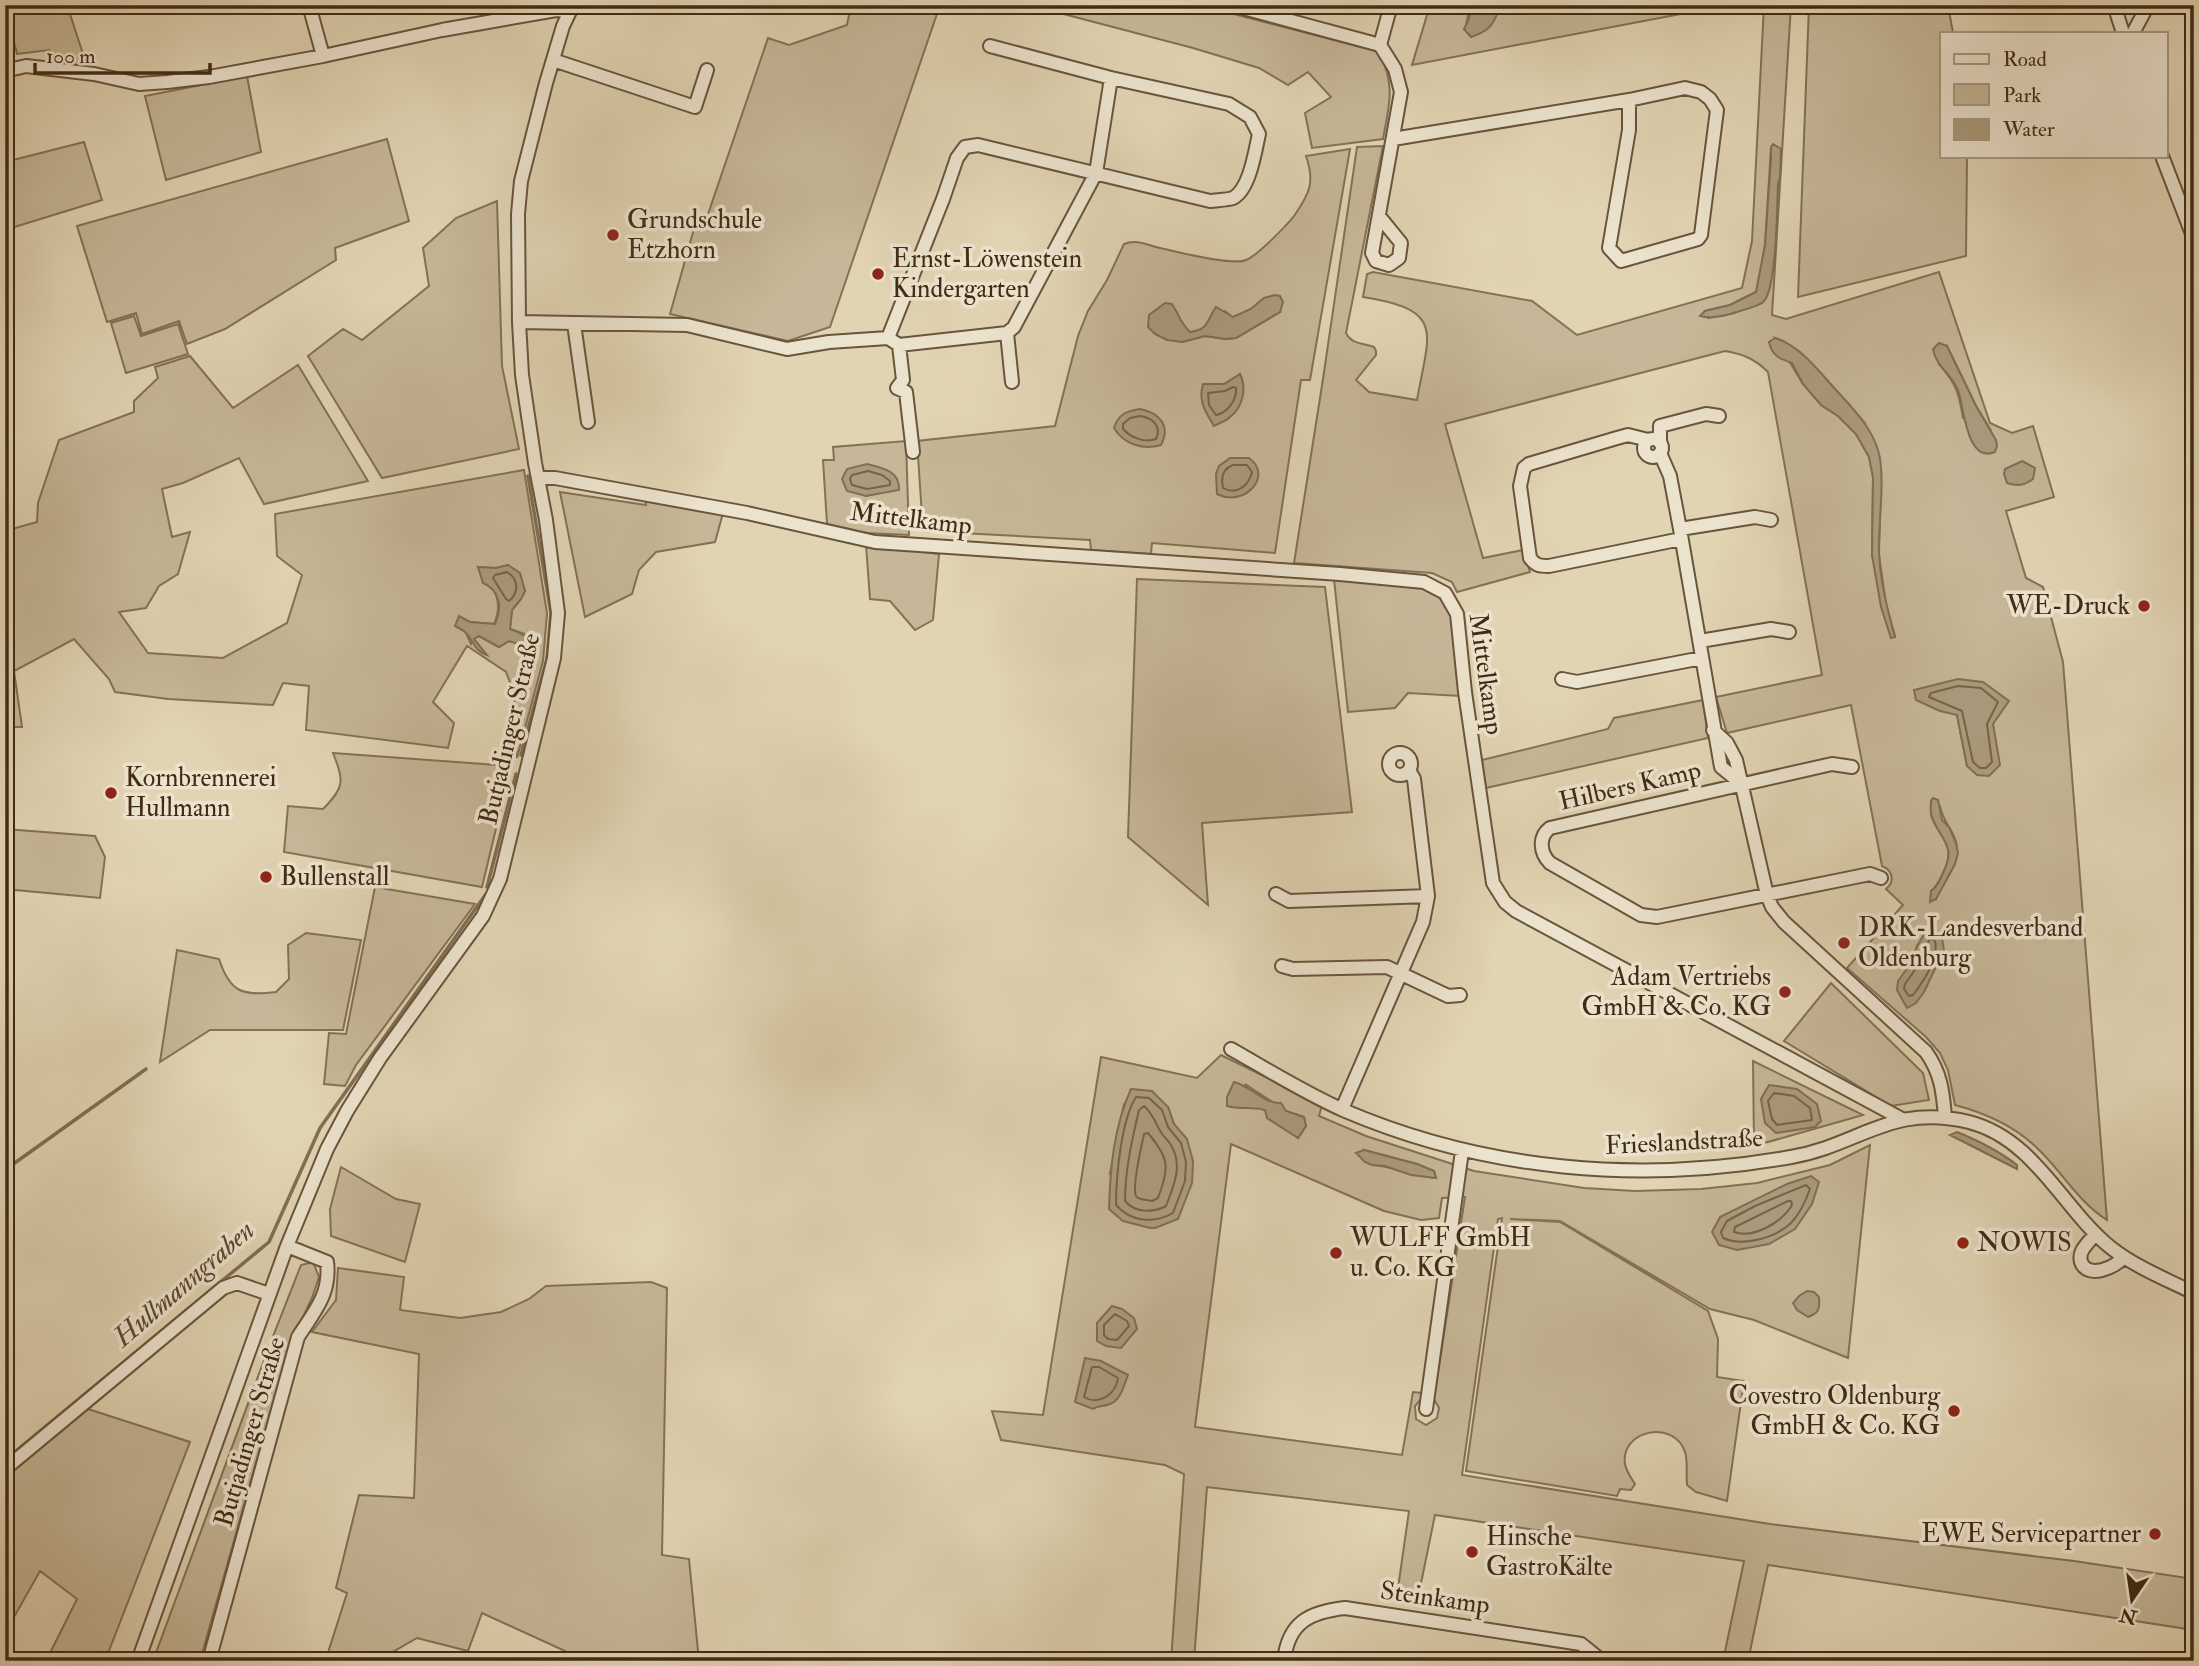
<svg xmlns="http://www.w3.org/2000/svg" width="2199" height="1666" font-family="'IM FELL Double Pica',serif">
<rect width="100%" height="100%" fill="#e1d4b3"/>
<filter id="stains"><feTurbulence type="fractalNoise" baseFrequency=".00286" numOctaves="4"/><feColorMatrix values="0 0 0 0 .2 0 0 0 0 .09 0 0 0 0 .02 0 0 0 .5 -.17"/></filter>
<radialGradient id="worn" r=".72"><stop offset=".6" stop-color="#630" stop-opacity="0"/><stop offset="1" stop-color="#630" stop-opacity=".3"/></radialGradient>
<!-- green -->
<path fill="#c6b798" stroke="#847156" stroke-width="2" fill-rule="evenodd" d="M5 5H67L87 66 53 63 49 50 17 54Z
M851 5H940L830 327 788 341 670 314 697 218 706 220 768 38 789 45 847 25Z
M1044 5H1199L1380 52C1395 89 1390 101 1383 139L1312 148 1305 113 1331 97 1308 72 1288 85 1259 68 1193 48 1056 12Z
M1430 5H1473C1468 10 1467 22 1465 29L1498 11 1492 5H1728L1412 65Z
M1764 5H1791L1772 315 1786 319 1939 272 1990 423 2012 433 2033 426 2054 497 2006 511 2026 578 2043 587 2063 662 2107 1220C2078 1202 2061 1170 2036 1147 2013 1125 1985 1113 1955 1105L1948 1070 1940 1053 1926 1037 1847 968 1903 905 1886 889C1895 882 1893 870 1882 866L1851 705 1727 733 1716 697 1822 675 1768 372C1755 359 1743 354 1725 351L1445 424 1483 558 1523 550 1530 572 1457 592 1452 582 1432 573 1294 563 1323 379 1357 147 1383 146 1346 333C1351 344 1363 343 1374 347L1376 351V355L1356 380 1369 392 1417 400C1429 332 1446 310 1363 297L1367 274 1373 272 1532 301 1577 335 1742 288 1752 241ZM1771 147 1780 178 1778 183 1774 260 1762 303 1734 313 1708 318 1705 311 1730 305 1756 292 1759 284 1765 245ZM1775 338 1783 341 1800 352 1865 423 1881 474 1879 555 1886 605 1895 636 1872 555 1873 477 1869 457 1856 434 1838 416 1821 405 1803 384ZM1947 346 1976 406 1990 429 1963 418C1959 393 1956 383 1939 364ZM1957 715 1993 724 1999 765 1967 766ZM1931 801 1940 806C1943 823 1952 827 1956 842 1961 863 1944 880 1936 899L1931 891C1937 887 1940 880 1943 873 1957 846 1941 840 1932 818 1930 813 1931 806 1931 801Z
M1809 5H1948L1953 33H1942V156H1967L1966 256 1798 297Z
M247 76 261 152 166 180 145 96Z
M387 139 409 221 335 248 336 260 225 329 187 344 179 321 142 334 136 313 107 322 77 226Z
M84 142 102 200 5 230V162Z
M1350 149 1310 380H1301L1275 553 1152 543 1151 554 1091 550 1090 540 923 531 917 441 1055 426 1078 336 1088 311 1107 280 1124 244C1137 239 1147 245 1160 248 1178 252 1232 266 1246 260 1257 256 1287 225 1294 216 1310 193 1315 182 1306 156ZM1264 298 1280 312 1236 338 1225 339 1205 336 1182 342 1177 312 1179 321 1190 332 1201 331 1225 311 1233 318 1251 309Z
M497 201 502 366 519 449 382 478 308 356 343 329 362 340 429 286 423 248 456 218Z
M134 316 141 336 178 324 188 354 126 373 111 323Z
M190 356 233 408 298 365 368 481 264 504 239 458 183 483 162 489 172 537 190 532 178 574 159 586 146 608 119 612 148 653 223 658 287 623 302 575 277 556 275 514 524 470 547 613 543 661 517 758 514 693 506 672 467 646 433 702 454 723 448 748 306 730 309 686 283 683 273 705 168 699 115 692 109 679 74 639 14 671 22 727H5V531L37 522 38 503 59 440 134 412V401L158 378 155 367ZM508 565 522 582 525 591 521 599 512 610 510 629 525 634 528 640 519 644 509 641 499 647 479 636 474 638 471 644 466 633 470 622 494 624C505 599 492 587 478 567L496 568Z
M906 441 909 535 867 533 827 524 823 460H834L833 447Z
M560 492 646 505 645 498 723 513 715 542 656 552 639 570 632 594 585 617Z
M866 545 939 554 933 620 915 630 890 601 870 599Z
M1137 579 1325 587 1352 812 1202 823 1208 905 1128 837Z
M1334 579 1422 586 1440 595 1453 615 1460 696 1408 693 1395 708 1348 712Z
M1703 700 1708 738 1486 788 1482 760 1608 729 1614 718Z
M333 753 511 766 482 887 284 852 288 806 323 809C345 787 344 781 333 753Z
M5 829 95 836 105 857 100 898 5 889Z
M375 887 475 904 356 1065 345 1086 324 1084 329 1033 346 1034Z
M306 933 361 940 343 1030H210L160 1062 177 950 219 959C230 993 243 996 276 992L289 979 288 945Z
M1831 983 1923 1073 1929 1100 1891 1106 1784 1041Z
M1221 1055 1322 1105 1319 1116 1366 1136 1474 1171 1584 1188 1635 1191 1701 1189 1757 1183 1830 1165 1870 1145 1848 1358 1754 1320 1710 1309 1560 1221 1510 1219 1560 1222 1708 1311 1718 1339 1717 1377 1744 1381 1727 1501 1696 1492 1687 1485C1686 1475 1688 1460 1685 1452 1674 1419 1620 1430 1625 1464 1626 1471 1631 1478 1635 1484L1631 1490 1620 1489 1617 1496 1466 1471 1502 1218 1498 1219 1462 1475 1770 1524 2074 1561 2194 1579V1630L1768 1565 1748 1661H1723L1744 1561 1435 1515 1418 1598 1397 1595 1409 1511 1207 1487 1194 1661H1171L1184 1474 1165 1465 1001 1440 992 1411 1043 1415 1101 1057 1197 1078ZM1245 1084 1286 1111 1304 1117 1306 1126 1298 1138 1265 1110 1258 1108ZM1124 1104 1168 1107 1174 1124 1110 1173ZM1231 1144 1384 1211 1421 1220 1439 1218 1442 1198 1465 1197 1434 1399 1439 1408 1437 1418 1426 1425 1416 1419 1415 1406 1421 1399 1422 1393 1413 1392 1402 1455 1195 1427ZM1364 1150 1417 1164 1434 1171 1436 1178C1414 1176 1394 1166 1372 1165Z
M1753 1061 1863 1115 1754 1146Z
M341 1167 396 1199 420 1204 405 1262 331 1236 330 1209Z
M313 1262 319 1277 312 1298 289 1346 200 1661H153L270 1344 301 1265Z
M338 1268 404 1277 400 1310 460 1318 501 1312 529 1299 546 1286 651 1282 667 1288 662 1555 689 1559 699 1661H561L565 1651 482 1613 468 1651 417 1638 377 1661 326 1659 347 1593 336 1588 359 1495 414 1498 419 1354 312 1332 336 1300Z
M88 1409 190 1442 105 1661H57L49 1655 77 1599 40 1571 5 1633V1476Z"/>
<!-- water -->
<path fill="#ab9b7d" stroke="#816e53" stroke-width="2" d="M1473 5H1492L1498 11C1493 27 1486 32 1471 37L1464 29 1469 19 1470 8Z
M1773 144 1781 149 1780 178 1778 183C1777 204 1777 291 1763 302 1757 307 1745 309 1737 312 1725 316 1712 319 1700 316L1705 311 1730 305 1756 292 1765 245 1771 158V147Z
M1275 295 1280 296 1283 302 1280 312 1236 338 1225 339 1205 336 1182 342 1167 340 1155 334 1148 327 1149 315 1165 303 1172 304C1180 316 1179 321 1190 332 1209 330 1206 321 1216 307L1233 317 1251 309 1264 298Z
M1775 338C1797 345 1813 364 1828 381 1846 402 1870 423 1878 450 1886 475 1878 524 1879 552 1880 581 1887 609 1895 637L1891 638 1881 607 1872 555 1873 477 1869 457 1856 434 1838 416 1821 405 1803 384 1792 363C1780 359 1772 356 1769 342Z
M1939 343 1947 346 1976 406 1996 440 1997 446 1995 452C1966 464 1964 406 1958 390 1952 375 1935 365 1933 349Z
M1240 374C1247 388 1243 407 1230 417 1226 421 1219 423 1214 426 1205 411 1198 401 1203 384H1224Z
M1140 409C1160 413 1171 426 1161 445 1144 450 1124 445 1114 428 1118 414 1127 411 1140 409Z
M1230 458H1249C1274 476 1244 508 1217 494L1216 474 1219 466Z
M2022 461 2035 468 2033 479C2024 486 2017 486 2007 483L2004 474 2005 469Z
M867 464C883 468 900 471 899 490L866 496 847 491 842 479 847 469Z
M508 565 520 573 525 591 521 599 512 610 510 629C523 634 535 637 525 653L519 644 509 641 499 647 479 636 474 639 487 655C474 651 474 641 466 633 463 630 459 628 455 626L459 616 470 622 495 624C502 608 501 591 483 583L478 567 496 568Z
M1958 679 1983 682 2009 701 1993 724 2000 765 1989 776 1977 775 1967 766 1957 715 1940 711 1916 700 1914 690Z
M1933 798 1938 800 1942 820 1949 827 1956 843 1958 853 1955 864 1936 899 1930 902 1931 891C1937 887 1940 880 1943 873 1957 845 1941 841 1932 817 1930 813 1931 806 1931 801Z
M1934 929 1942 938 1944 950 1924 992 1916 1003 1907 1008 1897 990 1898 981 1911 963 1917 946 1926 931Z
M1234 1082C1251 1086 1264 1104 1281 1103L1286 1111 1304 1117 1306 1126 1298 1138 1267 1118 1265 1110C1252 1106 1240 1110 1227 1106V1097Z
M1769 1085 1797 1089 1817 1104 1821 1121 1815 1127 1776 1133 1765 1123 1761 1099Z
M1131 1089 1152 1091 1168 1107 1174 1124 1187 1139 1193 1161 1192 1183 1178 1219 1155 1228H1150L1123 1221 1109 1209C1110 1169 1114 1126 1131 1089Z
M1957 1132C1979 1141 1998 1150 2017 1165V1169L1950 1135Z
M1364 1150 1417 1164 1434 1171 1436 1178 1411 1175 1385 1166 1372 1165 1365 1162 1356 1153Z
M1811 1176 1819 1182 1812 1204 1795 1229 1769 1244 1737 1250 1719 1245 1712 1232 1720 1217 1787 1184Z
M1807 1291 1814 1292 1819 1297C1820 1309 1819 1313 1808 1317L1797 1310 1793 1303 1799 1296Z
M1112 1306 1122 1309 1134 1318 1137 1329 1121 1348 1106 1346 1097 1341V1323Z
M1085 1358 1101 1361 1128 1375C1124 1385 1121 1400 1110 1404 1103 1407 1099 1405 1093 1409L1075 1402Z"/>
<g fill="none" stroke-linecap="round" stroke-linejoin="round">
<!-- shore -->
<path stroke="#766348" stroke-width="2" d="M1233 387 1236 388C1237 399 1228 413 1216 415L1209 405 1208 393 1225 391Z
M1140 416C1153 418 1162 426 1156 439 1145 443 1131 438 1123 429V424L1130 418Z
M1233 465H1247L1252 472C1249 485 1237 496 1223 488 1221 479 1222 469 1233 465Z
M868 471 882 475 890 481V485L867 489 852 485 850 479 852 475Z
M507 572C519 579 519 593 509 601L506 599 493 578 495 575Z
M1958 686 1981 688 1998 702 1987 724 1992 762 1986 768H1980L1973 762 1962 711 1929 697 1931 693Z
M1931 938 1935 941C1939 958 1923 982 1913 995L1909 996 1904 989 1905 984 1917 967 1923 949Z
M1774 1093 1794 1096 1810 1108 1812 1120 1777 1125 1772 1119 1768 1101Z
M1136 1097 1149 1098 1162 1110 1168 1127 1181 1143 1186 1162 1185 1181 1173 1213C1154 1224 1131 1222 1116 1205 1116 1178 1121 1120 1136 1097Z
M1144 1106C1154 1115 1155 1123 1162 1134 1165 1138 1170 1142 1172 1147 1183 1167 1173 1187 1166 1206 1153 1213 1135 1213 1125 1201 1125 1170 1132 1140 1139 1110Z
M1148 1133C1169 1158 1170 1167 1158 1198L1152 1201C1148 1200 1138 1200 1136 1196 1132 1189 1142 1143 1144 1134Z
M1806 1185 1810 1189C1806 1200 1800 1214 1791 1223 1775 1238 1743 1247 1723 1238L1721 1232 1727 1221 1755 1206Z
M1788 1201H1791L1792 1205C1782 1222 1754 1239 1734 1232L1735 1227Z
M1115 1314 1127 1321 1129 1326 1117 1340 1108 1339 1104 1335V1325Z
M1092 1367H1099L1118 1378C1116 1394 1099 1406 1084 1397Z"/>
<!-- stream -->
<path stroke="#816e53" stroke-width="3.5" d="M521 755 547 659 551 613 528 476
M487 887 516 774
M5 1170 146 1069
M5 1460 269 1242 320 1128 486 894"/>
<defs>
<path id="minor" d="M309 5 323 56
M1232 5 1380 45 1395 69 1401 92 1372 253 1376 261 1389 265 1399 258 1401 243 1379 216
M2114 5 2123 33
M2133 33 2148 5
M1380 45 1391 5
M553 60 695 107 707 70
M5 71 26 66 94 74 139 84 167 82 209 77 323 56 442 30 556 10 569 11
M1393 139 1629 100 1685 88 1701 92 1710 99 1717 110 1701 235 1698 239 1621 261 1609 248 1629 130V100
M2162 156 2194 239
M519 322 687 325 787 349 829 342 888 338 899 345 903 380 897 388 906 392 913 452
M574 324 588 422
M1007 333 1012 382
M888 338 943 199 957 158 965 147 978 145 1210 201C1216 200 1227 200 1233 198 1250 189 1255 151 1259 134L1250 117 1229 104 1111 78 990 46
M899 345 1007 333 1014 327 1096 173 1111 78
M1644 448a9 9 0 1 1 18 0a9 9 0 1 1-18 0Z
M1648 440 1628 435 1617 438 1529 464 1524 468 1520 486 1530 558C1536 566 1540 566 1549 566L1681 539
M1660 443V426L1706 414 1719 416
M1660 453 1670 476 1680 529 1721 767 1742 784
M538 478H555L747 513 875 542 1340 574 1424 582 1445 593 1457 614 1465 692 1493 883 1505 902 1516 911 1902 1119
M1680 529 1755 517 1771 520
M1700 641 1771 629 1789 632
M1562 679 1577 682 1702 658
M1713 730 1727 743 1736 760 1767 895 1772 907 1784 922 1926 1052C1941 1073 1943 1092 1945 1117
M1389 764a11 11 0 1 1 22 0a11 11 0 1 1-22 0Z
M1852 767 1832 764 1550 828C1538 837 1540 853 1550 863L1641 915 1657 917 1870 874 1881 878
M1276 894 1289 901 1428 896
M1282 966 1293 969 1387 967 1448 996 1460 995
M1231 1049C1268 1070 1305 1093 1343 1110 1485 1171 1640 1184 1791 1157 1860 1145 1891 1103 1969 1122 2035 1139 2062 1208 2110 1247 2135 1267 2166 1279 2194 1293
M1342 1109 1423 922 1428 896 1414 779 1409 770
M2096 1234C2091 1239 2085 1245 2082 1251 2080 1255 2080 1258 2081 1262 2088 1280 2116 1267 2124 1257
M1426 1409 1462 1151
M5 1469 223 1288 237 1283 269 1294
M138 1661 287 1246 327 1149 347 1111 380 1058 483 916 500 879 554 658 558 613 546 520 535 463 522 375 519 322 518 214 521 181 546 83 563 26 573 5
M209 1661 298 1337C314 1312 331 1294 327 1262L287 1246
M1284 1661C1288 1622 1310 1612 1345 1608L1581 1644 1602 1661"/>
</defs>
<!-- minor casing -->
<use href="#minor" stroke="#69553c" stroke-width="16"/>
<!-- minor -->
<use href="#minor" stroke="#ece3ce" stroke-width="12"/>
</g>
<!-- markers -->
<g fill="#8f2418" stroke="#ece3ce" stroke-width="2.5">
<circle cx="613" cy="235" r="7"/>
<circle cx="878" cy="274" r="7"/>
<circle cx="2144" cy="606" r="7"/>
<circle cx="111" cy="793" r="7"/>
<circle cx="266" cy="877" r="7"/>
<circle cx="1844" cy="943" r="7"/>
<circle cx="1785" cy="992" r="7"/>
<circle cx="1963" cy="1243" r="7"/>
<circle cx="1336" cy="1253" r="7"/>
<circle cx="1954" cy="1411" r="7"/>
<circle cx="2155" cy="1534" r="7"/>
<circle cx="1472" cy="1552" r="7"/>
</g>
<g text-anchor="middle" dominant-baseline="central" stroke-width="7" stroke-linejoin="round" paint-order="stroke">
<!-- poi labels -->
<g font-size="26" fill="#412b14" stroke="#ece3ce" text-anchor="start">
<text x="627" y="220">Grundschule<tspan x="627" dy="30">Etzhorn</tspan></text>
<text x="892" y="259">Ernst-Löwenstein<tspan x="892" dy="30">Kindergarten</tspan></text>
<text x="2130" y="606" text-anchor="end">WE-Druck</text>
<text x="125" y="778">Kornbrennerei<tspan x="125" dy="30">Hullmann</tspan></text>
<text x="280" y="877">Bullenstall</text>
<text x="1858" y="928">DRK-Landesverband<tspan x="1858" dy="30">Oldenburg</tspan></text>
<text x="1771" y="977" text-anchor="end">Adam Vertriebs<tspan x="1771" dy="30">GmbH &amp; Co. KG</tspan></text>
<text x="1350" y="1238">WULFF GmbH<tspan x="1350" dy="30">u. Co. KG</tspan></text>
<text x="1977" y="1243">NOWIS</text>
<text x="1940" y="1396" text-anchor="end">Covestro Oldenburg<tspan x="1940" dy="30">GmbH &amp; Co. KG</tspan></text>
<text x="2141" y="1534" text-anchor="end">EWE Servicepartner</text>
<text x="1486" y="1537">Hinsche<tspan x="1486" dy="30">GastroKälte</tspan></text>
</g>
<!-- street labels -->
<g font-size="26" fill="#412b14" stroke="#ece3ce">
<text transform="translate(911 519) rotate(7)">Mittelkamp</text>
<text transform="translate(1486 674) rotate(82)">Mittelkamp</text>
<text transform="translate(510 729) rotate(-77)">Butjadinger Straße</text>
<text transform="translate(1630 786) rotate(-13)">Hilbers Kamp</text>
<text transform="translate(1684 1142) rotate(-3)">Frieslandstraße</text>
<text transform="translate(250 1432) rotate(-74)">Butjadinger Straße</text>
<text transform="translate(1435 1598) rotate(8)">Steinkamp</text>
</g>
<!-- water labels -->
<g font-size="28" font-style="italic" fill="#5c472e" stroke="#ece3ce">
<text transform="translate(184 1284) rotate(-41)">Hullmanngraben</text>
</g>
</g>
<!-- margin -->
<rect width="2199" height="1666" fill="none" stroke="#e1d4b3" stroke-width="28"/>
<rect x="7" y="7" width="2185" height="1652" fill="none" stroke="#412b14" stroke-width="3.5"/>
<rect x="14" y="14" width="2171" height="1638" fill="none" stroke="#412b14" stroke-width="2"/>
<!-- legend -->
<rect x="1940" y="32" width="228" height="126" fill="#ece3ce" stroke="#a89984" stroke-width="2"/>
<rect x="1954" y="54" width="35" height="10" fill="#ece3ce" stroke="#a89984" stroke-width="2"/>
<text x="2003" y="66" font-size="21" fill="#412b14">Road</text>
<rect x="1954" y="84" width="35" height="21" fill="#c6b798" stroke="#a89984" stroke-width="2"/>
<text x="2003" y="102" font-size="21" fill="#412b14">Park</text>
<rect x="1954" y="119" width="35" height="21" fill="#ab9b7d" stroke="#a89984" stroke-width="2"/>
<text x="2003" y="136" font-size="21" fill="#412b14">Water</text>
<!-- north arrow -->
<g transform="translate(2132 1600) rotate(193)" stroke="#ece3ce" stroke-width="5" paint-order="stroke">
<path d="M0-5L12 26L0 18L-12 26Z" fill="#412b14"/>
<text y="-10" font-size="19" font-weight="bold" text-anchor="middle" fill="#412b14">N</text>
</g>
<!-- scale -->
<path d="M35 63v10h175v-10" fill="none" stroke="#412b14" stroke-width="3.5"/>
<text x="46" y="63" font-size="21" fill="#412b14" stroke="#ece3ce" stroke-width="5" paint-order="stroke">100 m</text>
<rect width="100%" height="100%" filter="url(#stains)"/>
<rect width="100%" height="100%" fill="url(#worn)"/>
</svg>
